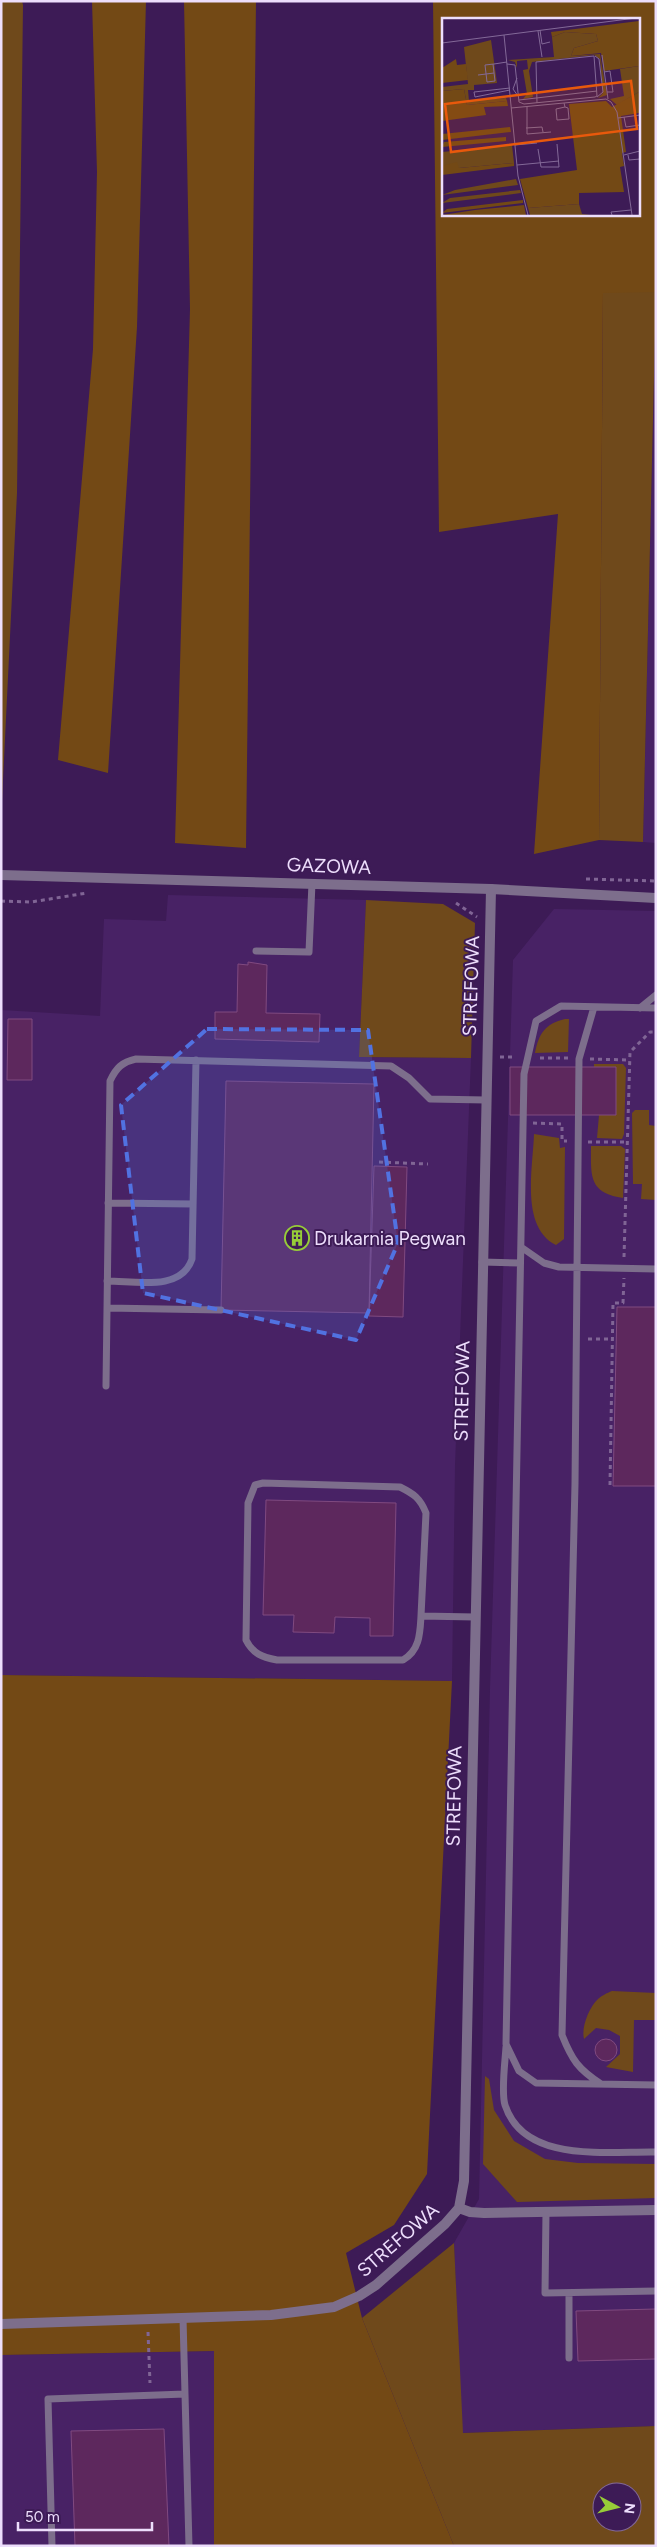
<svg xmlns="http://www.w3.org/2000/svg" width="657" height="2547" font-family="Figtree,sans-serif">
<rect width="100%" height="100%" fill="#3d1b56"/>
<!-- built -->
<path fill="#482265" d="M655 338H656V843L643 842Z
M168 895 366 900 359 1057 471 1058 455 1465 452 1681 1 1675V905L2 1010 100 1016 104 919 166 921Z
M554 909 656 911V2426L462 2433 454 2243 479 2199 490 1689 513 960Z
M214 2351V2546H1V2355Z"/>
<!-- green -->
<path fill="#6f491b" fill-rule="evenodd" d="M1 1H22L23 5 17 493 1 821Z
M603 292H656L643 842 599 840Z
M366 900 443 904 475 923 471 1058 359 1057Z
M565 1019H569L568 1052 535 1053C539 1033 545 1024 565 1019Z
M594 1064H623L626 1068 624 1134 622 1139 597 1138 599 1115H616V1067H594Z
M635 1110H649V1125L656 1126V1200L641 1199 642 1184H633L632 1113Z
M534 1134 559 1138 560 1148 565 1147 564 1239 556 1245C520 1227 533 1168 534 1134Z
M591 1146H621L625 1149 623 1198C588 1193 591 1175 591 1146Z
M612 1991 656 1993V2020H634L633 2072 606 2067 620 2054V2036L609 2030 596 2028 584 2039C581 2028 589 2007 598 1999 601 1996 607 1993 612 1991Z
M485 2076 489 2079 494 2110 514 2141 545 2159 578 2163 656 2164V2198L517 2202 483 2164Z
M454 2243 463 2433 656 2426V2546H454L362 2318ZM602 2492H632V2522H602Z"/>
<!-- forest -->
<path fill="#734915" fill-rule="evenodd" d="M92 1H146L137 327 108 773 58 760 93 349 97 172Z
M184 1H256L246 848 175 843 190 309Z
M433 1H656V292L603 293 599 840 534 854 558 514 439 532ZM443 19H638V214H443Z
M1 1675 452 1681 427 2174 394 2225 346 2253 362 2318 454 2546H214V2351L1 2355Z"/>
<!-- building -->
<path fill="#5d285d" stroke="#804a80" d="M248 962 267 965 266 1013 320 1014 319 1042 215 1039V1012H237L238 964 248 965Z
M8 1019H32V1080H7Z
M510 1067H616V1115H510Z
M226 1081 374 1084 369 1313 221 1310Z
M374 1166 407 1167 403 1317 369 1316Z
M617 1307H656V1486H613Z
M266 1500 396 1503 393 1636H370V1618L335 1617 334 1633 293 1632 294 1615H263Z
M595 2050a11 11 0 1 1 22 0a11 11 0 1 1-22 0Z
M656 2309V2359L578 2361 576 2311Z
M164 2429 169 2546H75L71 2431Z"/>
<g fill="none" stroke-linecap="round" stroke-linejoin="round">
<!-- path -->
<path stroke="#806595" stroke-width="3" stroke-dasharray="4 4" stroke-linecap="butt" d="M586 879 656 881
M1 901 31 902 87 893
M456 903 477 917
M500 1057H516
M540 1058H569
M590 1059 630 1060
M533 1123 562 1124V1141H567
M588 1142H628
M379 1162 428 1164
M624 1257 630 1052 650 1032H656
M588 1339H613
M610 1485 613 1303H623L624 1278
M148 2332 150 2383"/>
<!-- service -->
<path stroke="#7d6e8c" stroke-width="7" d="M256 951 309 952 312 883
M594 1007 579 1059 575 1484 562 2035C572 2060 578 2069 601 2084
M640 1008 656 995
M656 1008 561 1006 536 1021 524 1074 506 2044 519 2071 536 2083 656 2085
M108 1203 193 1204
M521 1247 544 1263 559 1267 656 1269
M482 1262 520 1263
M107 1281C135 1281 181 1292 192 1259L196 1060
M107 1308 221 1310
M106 1386 110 1081C116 1068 122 1062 136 1059L391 1066 409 1078 430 1099 486 1100
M421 1616C420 1633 420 1650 403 1660H277C262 1657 253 1654 246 1640L248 1503 255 1485 263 1483 400 1487C414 1494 420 1498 426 1513L421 1616 475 1617
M506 2047C505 2063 501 2092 505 2105 524 2164 608 2151 656 2152
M546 2212 545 2293 656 2291
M569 2293V2358
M183 2318 189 2546
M52 2546 48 2399 185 2394"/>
<!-- minor -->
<path stroke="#7d6e8c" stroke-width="10" d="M459 2208 470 2212 484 2213 656 2210
M1 2324 271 2315 334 2307 359 2296 376 2285 445 2224 459 2208 464 2181 491 889"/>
<!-- tertiary -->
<path stroke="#7d6e8c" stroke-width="10" d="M1 875 491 889 656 898"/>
</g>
<!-- marked area -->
<path fill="#5172e1" fill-opacity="0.2" stroke="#5172e1" stroke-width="4" stroke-dasharray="10 6" stroke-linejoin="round" d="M207 1029 368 1030 398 1243 356 1340 143 1293 121 1105Z"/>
<!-- icons -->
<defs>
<symbol id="building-ring" viewBox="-11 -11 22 22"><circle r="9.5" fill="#3d1b56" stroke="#97cc38" stroke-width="1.5"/><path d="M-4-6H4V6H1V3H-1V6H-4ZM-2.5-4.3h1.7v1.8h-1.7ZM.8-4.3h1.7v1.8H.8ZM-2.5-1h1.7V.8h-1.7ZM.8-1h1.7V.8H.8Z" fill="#97cc38"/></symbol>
</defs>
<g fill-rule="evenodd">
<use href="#building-ring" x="283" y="1224" width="28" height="28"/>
</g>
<g text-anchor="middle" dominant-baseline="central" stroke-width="4" stroke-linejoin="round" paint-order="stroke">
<!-- street labels -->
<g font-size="19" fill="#eddefc" stroke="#3d1b56">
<text transform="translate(329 866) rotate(2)">GAZOWA</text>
<text transform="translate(471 986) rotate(-88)">STREFOWA</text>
<text transform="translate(462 1391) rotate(-89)">STREFOWA</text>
<text transform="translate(454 1796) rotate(-89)">STREFOWA</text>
<text transform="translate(398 2240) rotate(-41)">STREFOWA</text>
</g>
<!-- poi labels -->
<g font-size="19" fill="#eddefc" stroke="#3d1b56" text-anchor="start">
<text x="314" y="1238">Drukarnia Pegwan</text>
</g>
</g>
<!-- overview -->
<g transform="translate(442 18)">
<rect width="198" height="198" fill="#3d1b56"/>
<path d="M123 14 154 16 156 23 132 30 129 38 158 36 165 77 156 80 161 75 158 41 152 37 90 44 87 53 91 79 81 81 85 76 81 52 86 51 85 42 75 43V50L73 44 66 42 112 39 110 19ZM49 22 55 65 32 67V72H26L27 83 64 80 65 83 25 87 22 71 0 73V69L26 66 22 29ZM197 48V74L175 87 168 81 182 78 178 51ZM70 127 72 145 17 150 0 148V134ZM74 161 76 167 0 177 13 172ZM78 172 79 175 0 185 8 180ZM137 186 140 196 148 197H88L86 190Z" fill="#6f491b"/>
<path d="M197 3V48L162 53 159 35 129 38 132 30 156 23 154 16 123 14 110 19 109 14ZM14 41 15 47 24 46 26 62 0 65V50ZM22 71 25 87 65 83 66 88 42 89 44 97 0 103V73ZM197 74V95L179 98 184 134 180 135 182 148 178 149 182 174 137 175V186L86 190 78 161 135 152 127 86 164 83 170 89ZM68 109 69 114 0 122V116ZM64 119V123L0 129 2 124ZM15 144 17 150 72 145V148L0 157V148ZM81 182V185L0 195 5 191ZM82 187 84 197H0L33 192Z" fill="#734915"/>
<path fill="none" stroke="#836998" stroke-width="1" d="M98 12 100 26 108 24M96 13 100 39M62 17 76 158 86 197M0 25 194 0M160 37 166 81M153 38 157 41 161 74 155 79M51 46 53 63 45 64 43 47 52 46 65 44M65 46 73 47 77 84 82 86 153 79 155 78 152 38 94 44 95 85M162 54 168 53 171 74H165M36 57 52 55M75 60 71 71 76 78M68 70 32 74 33 79 68 72M77 82 155 73M122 85 123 89 114 91 115 102 127 101 126 90 123 89M85 89V116L109 114M69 90 164 81 169 84 175 94 190 197M182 99 184 109 198 107M176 100 198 97M84 110 100 109 101 114M73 127 95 125M96 131 99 149H117L115 126M182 137 198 133M186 137 187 142 198 141M75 147 117 143M170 197 169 194 189 192"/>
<path fill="#e8590c" fill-opacity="0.15" stroke="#e8590c" stroke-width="2.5" d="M189 63 195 111 9 134 3 86Z"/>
<rect width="198" height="198" fill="none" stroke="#eddefc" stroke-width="2.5"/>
</g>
<!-- border -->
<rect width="657" height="2547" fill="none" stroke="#eddefc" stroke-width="5"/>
<!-- north arrow -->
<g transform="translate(617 2507) rotate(97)"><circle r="24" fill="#3d1b56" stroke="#836998"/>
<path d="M0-4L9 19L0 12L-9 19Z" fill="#97cc38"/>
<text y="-8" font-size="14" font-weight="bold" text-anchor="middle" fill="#eddefc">N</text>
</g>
<!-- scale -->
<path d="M18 2522v8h134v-8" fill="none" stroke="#eddefc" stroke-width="2.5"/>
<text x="25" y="2522" font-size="15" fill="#eddefc" stroke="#3d1b56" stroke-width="4" paint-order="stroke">50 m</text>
</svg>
